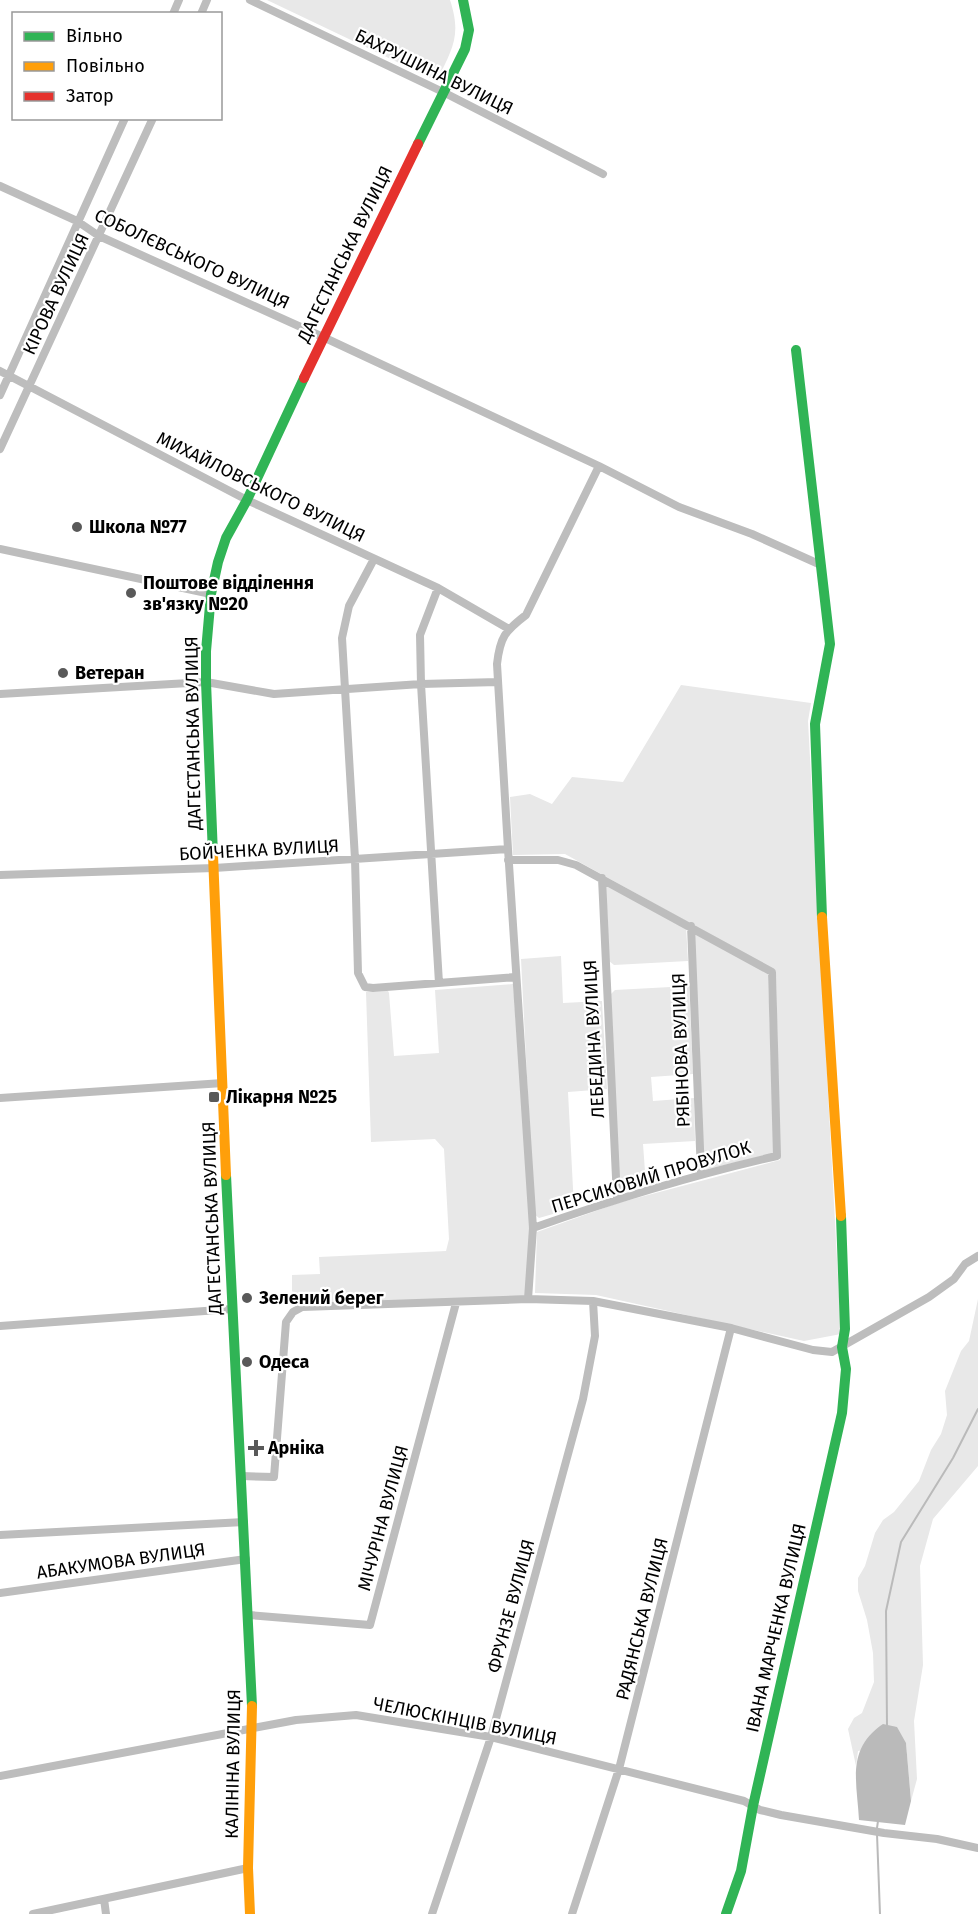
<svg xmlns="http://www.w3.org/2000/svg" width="978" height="1914" font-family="'Fira Sans',sans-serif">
<rect width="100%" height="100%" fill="#fff"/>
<!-- green -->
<path fill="#e8e8e8" d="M267 0H450C462 36 452 49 437 81Z
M681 685 811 703 808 721 841 1334 804 1341 596 1295 535 1293 537 1232 618 1203 780 1160 776 971 565 854 513 855 510 797 530 794 552 804 572 777 623 782Z
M606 883 686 926 688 961 614 965 609 961Z
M694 930 768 973 774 1153 704 1170Z
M561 956 563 1003 602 1001 607 1089 568 1092 574 1208 539 1218 534 1214 521 959Z
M513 984 531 1225 526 1296 304 1304 292 1291V1275L320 1274 319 1257 446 1251 449 1239 444 1149 435 1139 371 1142 366 992 388 991 389 993 394 1056 439 1053 435 990Z
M689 986 693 1074 651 1077 653 1101 694 1098 695 1141 643 1144 646 1185 619 1192 611 994 615 990Z
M978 1299V1466L933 1519 920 1566 923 1665 914 1721 917 1779 911 1801 906 1743 858 1751 856 1766 848 1729 854 1718 862 1713 874 1682 873 1653 867 1620 858 1591V1578L865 1566 875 1533 883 1520 894 1512 919 1481 931 1450 941 1434 947 1415 945 1391 961 1351 969 1341Z"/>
<!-- water -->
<path fill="#bababa" d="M883 1724 897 1727 906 1743 911 1801 905 1825 859 1820C857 1782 846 1749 883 1724Z"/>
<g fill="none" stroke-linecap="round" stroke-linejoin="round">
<!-- stream -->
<path stroke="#bababa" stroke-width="2" d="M887 1726 886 1611 901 1542 953 1458 978 1409
M877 1828 878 1821
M877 1834 880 1914"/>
<!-- street -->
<path stroke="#bdbdbd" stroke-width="8" d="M250 0 443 92 603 174
M173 14 179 0
M201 14 207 0
M0 186 77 221 99 236 323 337 599 466 679 507 752 534 821 565
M0 371 247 500 438 588 509 629
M0 395 125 118
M0 449 153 118
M0 549 211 594
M374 559 349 606 342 638 355 859 358 973 365 987 373 988 516 977
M438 588 420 635 421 684 439 983
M0 694 206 682 274 694 421 684 498 682
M508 849 497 664C500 637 505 631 526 615L599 466
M508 860H558L576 865 772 972 777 1156C693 1175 615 1199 533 1228
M0 875 214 868 508 849 533 1228 528 1299
M602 878 617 1199
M691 926 701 1173
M0 1098 223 1083
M0 1326 232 1309
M241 1476 274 1477 286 1322 293 1312 302 1307 528 1299 593 1301 731 1328 813 1350 832 1352 929 1297 954 1279 965 1264 978 1256
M0 1535 244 1522
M0 1593 246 1559
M249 1615 370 1625 456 1303
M0 1776 296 1720 356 1715 491 1737 744 1801 760 1810 781 1815 884 1833 937 1839 978 1848
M104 1899 106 1914
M33 1914 248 1868
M432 1914 491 1737 583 1399 595 1336 593 1301
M572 1914 619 1769 731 1328"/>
<!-- fast -->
<path stroke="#30b455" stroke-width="10" d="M418 144 465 49 469 30 463 0
M796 350 830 644 815 724 822 917
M213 855 206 682V651L211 594 218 562 226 538 247 500 304 378
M226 1175 252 1706
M726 1914 741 1871 753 1806 842 1413 846 1369 842 1347 845 1329 841 1216"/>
<!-- slow -->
<path stroke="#ff9f0a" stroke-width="10" d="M213 855 226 1175
M822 917 841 1216
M250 1914 248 1868 252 1706"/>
<!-- jam -->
<path stroke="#e5322d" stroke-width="10" d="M304 378 418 144"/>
</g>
<!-- markers -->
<g fill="#595959" stroke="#fff" stroke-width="2">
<circle cx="77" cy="527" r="6"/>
<circle cx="131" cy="593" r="6"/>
<circle cx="63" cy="673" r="6"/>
<rect x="208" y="1091" width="12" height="12" rx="3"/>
<circle cx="247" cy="1298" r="6"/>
<circle cx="247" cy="1362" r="6"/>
<path d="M253 1439h6v6h6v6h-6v6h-6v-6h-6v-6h6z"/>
</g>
<g text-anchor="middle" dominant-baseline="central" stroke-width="4.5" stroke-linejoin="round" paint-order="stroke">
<!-- street labels -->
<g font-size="18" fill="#000" stroke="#fff">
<text transform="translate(434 72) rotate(26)">БАХРУШИНА ВУЛИЦЯ</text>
<text transform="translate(345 254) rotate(-64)">ДАГЕСТАНСЬКА ВУЛИЦЯ</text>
<text transform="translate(192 259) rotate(25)">СОБОЛЄВСЬКОГО ВУЛИЦЯ</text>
<text transform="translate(56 294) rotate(-65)">КІРОВА ВУЛИЦЯ</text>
<text transform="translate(261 487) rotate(26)">МИХАЙЛОВСЬКОГО ВУЛИЦЯ</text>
<text transform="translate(193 733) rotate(-91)">ДАГЕСТАНСЬКА ВУЛИЦЯ</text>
<text transform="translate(259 850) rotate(-3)">БОЙЧЕНКА ВУЛИЦЯ</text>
<text transform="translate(594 1039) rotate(-93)">ЛЕБЕДИНА ВУЛИЦЯ</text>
<text transform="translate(681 1050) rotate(-92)">РЯБІНОВА ВУЛИЦЯ</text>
<text transform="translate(651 1177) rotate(-17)">ПЕРСИКОВИЙ ПРОВУЛОК</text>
<text transform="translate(212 1218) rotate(-92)">ДАГЕСТАНСЬКА ВУЛИЦЯ</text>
<text transform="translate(383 1518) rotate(-75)">МІЧУРІНА ВУЛИЦЯ</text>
<text transform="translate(121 1561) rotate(-8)">АБАКУМОВА ВУЛИЦЯ</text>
<text transform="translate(511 1606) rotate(-75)">ФРУНЗЕ ВУЛИЦЯ</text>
<text transform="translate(642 1619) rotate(-76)">РАДЯНСЬКА ВУЛИЦЯ</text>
<text transform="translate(776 1628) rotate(-77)">ІВАНА МАРЧЕНКА ВУЛИЦЯ</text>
<text transform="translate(465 1721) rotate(11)">ЧЕЛЮСКІНЦІВ ВУЛИЦЯ</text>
<text transform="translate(233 1764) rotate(-89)">КАЛІНІНА ВУЛИЦЯ</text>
</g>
<!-- poi labels -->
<g font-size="18" font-weight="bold" fill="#000" stroke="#fff" text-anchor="start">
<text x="89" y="527">Школа №77</text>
<text x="143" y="583">Поштове відділення<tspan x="143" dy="21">зв'язку №20</tspan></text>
<text x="75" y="673">Ветеран</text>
<text x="226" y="1097">Лікарня №25</text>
<text x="259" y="1298">Зелений берег</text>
<text x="259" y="1362">Одеса</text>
<text x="268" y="1448">Арніка</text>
</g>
</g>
<!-- legend -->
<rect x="12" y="12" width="210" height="108" fill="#ffffff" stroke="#999999" stroke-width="1.5"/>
<rect x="24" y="32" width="30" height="9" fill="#30b455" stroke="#999999" stroke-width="1.5"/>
<text x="66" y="42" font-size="18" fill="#000000">Вільно</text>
<rect x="24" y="62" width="30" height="9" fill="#ff9f0a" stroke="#999999" stroke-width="1.5"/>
<text x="66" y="72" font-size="18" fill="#000000">Повільно</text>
<rect x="24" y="92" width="30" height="9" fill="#e5322d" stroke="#999999" stroke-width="1.5"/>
<text x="66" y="102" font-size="18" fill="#000000">Затор</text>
</svg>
